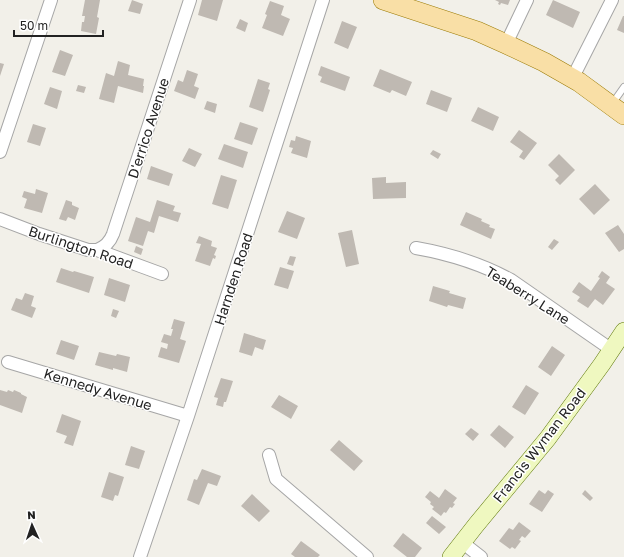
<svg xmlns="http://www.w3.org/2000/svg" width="624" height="557" font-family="'Golos Text',sans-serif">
<rect width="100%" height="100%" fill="#f2f0e9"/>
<!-- building -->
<path fill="#bfb9b2" d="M85 0H100L97 17 99 18 96 34 81 31 82 22H84L85 16H82Z
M132 0 143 4 140 14 128 11Z
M202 0H223L217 21 198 15Z
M495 0H510L508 5 501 3 500 5 498 4 499 2Z
M553 0 580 12 573 28 546 15Z
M270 1 284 6 281 15 290 19 283 36 262 28 267 15 265 14Z
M623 16H624V33L617 30Z
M240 19 248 23 245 32 236 28Z
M342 21 357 27 348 49 334 43Z
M60 50 73 55 65 76 52 72Z
M118 61 130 65 128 75 144 79 143 86H144L143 93 118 86 114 103 99 99 106 73 114 76Z
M0 63 4 64 0 76Z
M321 66 350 77 345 91 320 82 322 77 318 75Z
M380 69 412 82 406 96 392 90 390 93 373 86Z
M187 70 198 74 194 86 199 88 195 99 174 91 178 80 183 82Z
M258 79 270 83 268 89 270 90 263 112 249 107Z
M78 85 86 87 84 93 76 91Z
M50 87 62 91 57 109 44 104Z
M431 90 452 98 447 112 426 104Z
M207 101 217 104 215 113 204 109Z
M478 107 499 117 493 131 471 121Z
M240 122 258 128 252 145 234 139Z
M33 124 46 128 40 146 27 142Z
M519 130 537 143 524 160 519 157 523 151 510 142Z
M296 136 311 141 307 158 291 153 293 148 289 147 291 140 295 141Z
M224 144 248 152 243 168 218 159Z
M189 148 202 154 195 167 182 161Z
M433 150 441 154 438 159 430 154Z
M559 154 575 170 560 185 555 180 559 176 548 165Z
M151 166 173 174 169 186 147 179Z
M221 175 237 180 228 209 212 204Z
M386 177V183L406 182V198L373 199 372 178Z
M595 184 610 200 594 215 579 199Z
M36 189 48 193 42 213 24 208 27 199 22 197 24 191 35 194Z
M66 200 72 202V205L79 208 75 220 68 217 66 221 59 219Z
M157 200 175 206 173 211 181 213 178 222 159 216 154 233 148 231 143 246 128 241 136 217 150 222Z
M287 211 305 218 297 239 278 232Z
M466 212 482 219 481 221 490 225 489 227 495 229 491 239 460 225Z
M618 225 624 234V249L619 252 605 233Z
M352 230 359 264 346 267 338 233Z
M199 236 212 241 211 246 217 248 214 255 216 256 215 259 213 258 210 266 195 261 201 244 196 243Z
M554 239 559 242 552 250 548 247Z
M136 246 143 249 141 255 134 252Z
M290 256 296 257 293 266 287 264Z
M280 267 294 271 288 289 274 285Z
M61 268 73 272 74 271 94 277 89 293 56 282Z
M602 271 610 277 606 283 615 289 603 305 595 299 588 308 577 301 580 297 572 292 579 282 591 291 600 278 598 277Z
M109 278 130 285 125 302 104 295Z
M433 286 450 291 449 293 466 298 463 309 448 305 447 307 429 301Z
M25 293 34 296 31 306 36 308 32 318 11 310 16 298 22 300Z
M113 309 119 311 116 318 111 316Z
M174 319 185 322 180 339 186 341 179 363 158 357 161 347 167 349 168 344 161 342 164 334 171 336 173 329H171Z
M244 333 266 340 263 350 255 347 252 356 239 352Z
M61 340 79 346 74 360 56 354Z
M552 346 565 355 551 376 538 367Z
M99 352 116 356 117 354 130 357 127 372 113 368V370L95 365Z
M221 378 233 381 226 402H224L223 407 216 405 218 398 214 397Z
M526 385 539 393 525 415 512 407Z
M0 390 7 392 8 390 13 392 14 390 21 393V394L27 397 22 413 0 405Z
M279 395 298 406 291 419 271 407Z
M62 414 81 421 73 446 64 443 67 436 56 432Z
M499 425 514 437 505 448 490 435Z
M471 428 479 434 473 441 465 434Z
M339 440 363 461 354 471 330 450Z
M131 446 145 451 139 469 125 465Z
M202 469 221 476 217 486 208 483 199 505 187 500 194 479 197 480Z
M109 472 124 477 118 496 115 495 113 501 101 497Z
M445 489 457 498 453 503 455 504 452 508 450 507 446 513 444 512 441 516 432 509 434 507 430 504 431 502 425 497 430 491 439 498Z
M539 490 545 494 548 490 554 494 542 512 529 504Z
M585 490 593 498 590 501 582 494Z
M252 494 270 511 259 522 241 506Z
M432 516 446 527 439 534 426 523Z
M519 522 531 531 525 538 522 536 519 540 521 541 515 549 512 547 510 549 499 541 509 528 513 530Z
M403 533 422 548 415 557H407L393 546Z
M301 541 320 555 318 557H295L291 554Z"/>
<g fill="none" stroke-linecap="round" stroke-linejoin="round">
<defs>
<path id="lane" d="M612 104 624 87"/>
<path id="street" d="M506 44 527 0
M572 79 612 0
M0 152 51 0
M0 219 39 234 88 250H97L162 274
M416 248C450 254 480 263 511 280L612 350
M97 250C105 247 110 242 113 234L190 0
M8 362 188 416
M269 455 276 479 367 557
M463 543 481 557
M140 557 188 416 323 0"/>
<path id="secondary" d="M451 557 476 525 548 438 602 364 624 331"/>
<path id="primary" d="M383 0 477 31 506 44 544 62 579 82 624 115"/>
</defs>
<!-- lane casing -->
<use href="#lane" stroke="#a6a6a6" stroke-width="8"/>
<!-- street casing -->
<use href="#street" stroke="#a6a6a6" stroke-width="14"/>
<!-- secondary casing -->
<use href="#secondary" stroke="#5f7909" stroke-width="18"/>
<!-- primary casing -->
<use href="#primary" stroke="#9b7b05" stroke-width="20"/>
<!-- lane -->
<use href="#lane" stroke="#fff" stroke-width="6"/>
<!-- street -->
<use href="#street" stroke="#fff" stroke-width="12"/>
<!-- secondary -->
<use href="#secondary" stroke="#eff8c0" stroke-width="17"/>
<!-- primary -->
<use href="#primary" stroke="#f9dfa6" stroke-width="19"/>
</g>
<g text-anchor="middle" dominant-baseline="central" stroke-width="3" stroke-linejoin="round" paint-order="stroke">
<!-- street labels -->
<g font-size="14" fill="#222" stroke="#fff">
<text transform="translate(148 128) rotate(-72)">D'errico Avenue</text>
<text transform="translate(81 247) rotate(18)">Burlington Road</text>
<text transform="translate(233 279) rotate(-72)">Harnden Road</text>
<text transform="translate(528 295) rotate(32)">Teaberry Lane</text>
<text transform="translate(98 389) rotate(17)">Kennedy Avenue</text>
<text transform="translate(539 445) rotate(-52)">Francis Wyman Road</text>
</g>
</g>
<!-- north arrow -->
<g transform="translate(32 525) rotate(357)" stroke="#ffffff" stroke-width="3" paint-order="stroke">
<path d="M0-3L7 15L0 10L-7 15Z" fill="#222222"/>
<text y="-6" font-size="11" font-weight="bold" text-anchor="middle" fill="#222222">N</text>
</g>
<!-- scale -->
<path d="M14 30v6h89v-6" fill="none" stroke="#222222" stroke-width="2"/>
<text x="20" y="30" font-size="12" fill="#222222" stroke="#ffffff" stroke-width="3" paint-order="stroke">50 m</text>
</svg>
